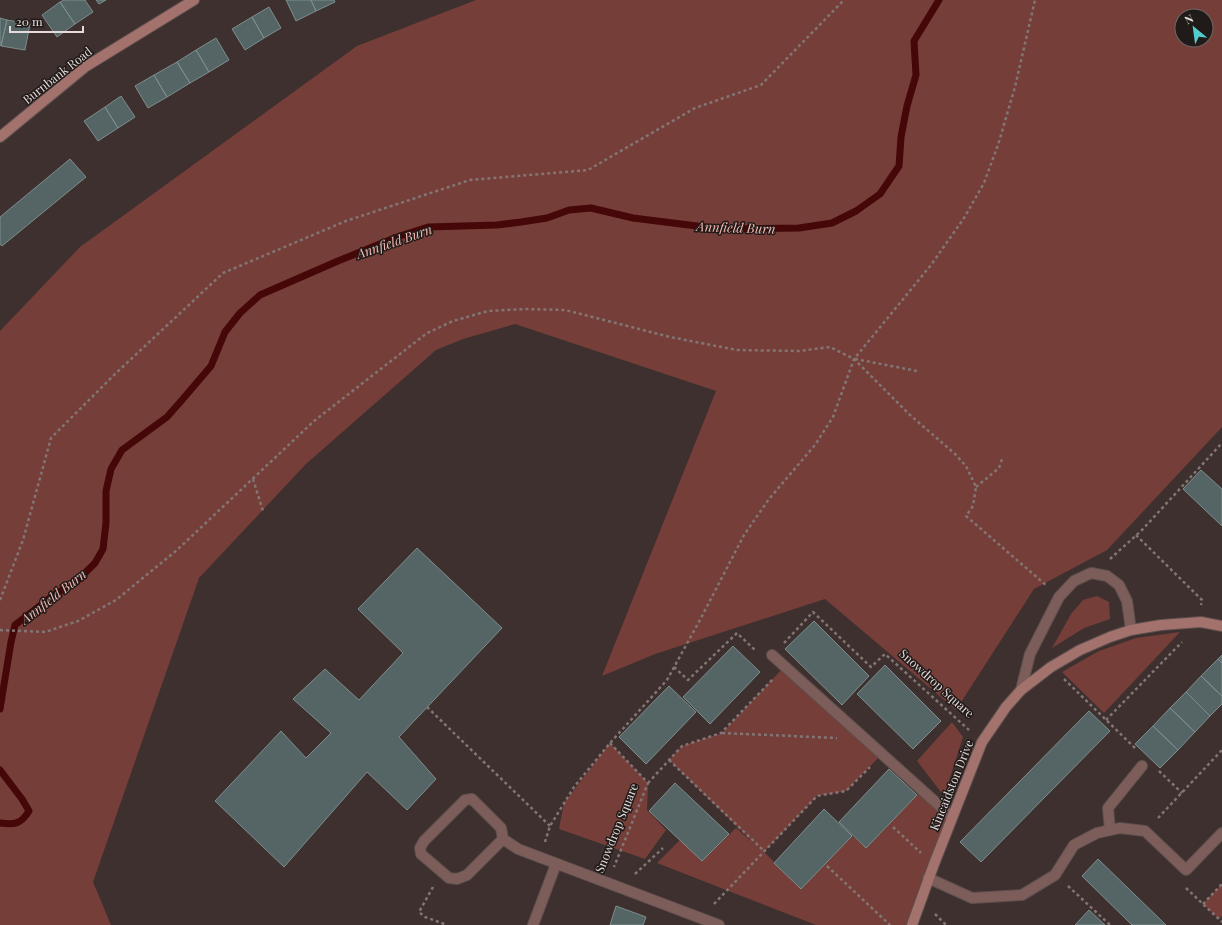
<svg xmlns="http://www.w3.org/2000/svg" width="1222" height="925" font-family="'Playfair Display',serif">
<rect width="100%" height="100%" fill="#3e302e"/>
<!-- green -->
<path fill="#763e39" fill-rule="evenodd" d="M476 0H1222V427L1107 550 1034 589 956 710 825 599 655 654 602 676 716 391 515 324 463 339 436 350 306 464 199 578 93 882 111 925H0V331L80 247 357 46ZM1182 16H1206V40H1182Z
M1097 596 1109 602 1110 619 1084 628 1052 648 1071 614 1083 600Z
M1180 632 1104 713 1062 672 1099 651 1136 638Z
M784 667 882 754 846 791 817 796 764 852 801 889 852 836 866 848 917 795 923 791 952 817 912 925H816L657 863 680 840 702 861 736 828 757 846 669 760 682 746 722 733Z
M952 722 963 737 944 796 917 761Z
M610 743 648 783 647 810 666 830 645 859 559 829 564 803Z
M1222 884V916L1219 919 1203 904Z"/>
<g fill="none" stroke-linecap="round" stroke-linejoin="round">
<!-- stream -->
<path stroke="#450708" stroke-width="7" d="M0 709 11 642 15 625 55 594 75 583 95 563 103 549 106 523V491L111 469 122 450 167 417 182 400 211 366 225 332 240 313 260 295 338 261 397 237 428 227 497 225 521 222 547 218 569 210 591 208 633 218 721 229 799 228 832 223 856 211 880 194 899 166 901 137 907 106 916 75 914 41 939 0
M0 770 22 799 29 811C21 824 15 825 0 823"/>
</g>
<!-- building -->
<path fill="#556565" stroke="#7c8e8d" d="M64 0H85L93 12 75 24 60 2Z
M96 0H106L99 4Z
M286 0H311L316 11 296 21Z
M311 0H334L335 2 316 11Z
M60 2 75 24 57 37 42 15Z
M269 7 281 28 264 38 252 17Z
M252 17 264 38 245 50 232 29Z
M0 18 7 20 1 46 0 45Z
M7 20 30 24 25 50 1 46Z
M216 38 229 60 209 72 196 50Z
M196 50 209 72 190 83 177 62Z
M177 62 190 83 167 97 154 75Z
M154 75 167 97 148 108 135 86Z
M121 96 135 117 118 128 105 107Z
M105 107 118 128 98 141 84 121Z
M70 159 86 177 2 246 0 244V217Z
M1201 470 1222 489V526L1183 489Z
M417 548 502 628 399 737 436 779 407 810 367 772 284 867 215 801 281 731 306 758 331 733 293 699 325 669 359 700 403 653 358 609Z
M814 621 869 676 842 705 785 649Z
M733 646 760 672 710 724 683 697Z
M1222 655V663L1218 659Z
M1218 659 1222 663V696L1201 676Z
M885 665 941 721 913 749 857 694Z
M1201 676 1222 696V704L1210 716 1186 692Z
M669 686 696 712 646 764 619 737Z
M1186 692 1210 716 1195 732 1170 708Z
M1170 708 1195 732 1178 750 1153 726Z
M1089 711 1110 731 981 862 960 842Z
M1153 726 1178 750 1160 768 1135 744Z
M889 769 917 795 866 848 839 822Z
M675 783 729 834 702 861 649 811Z
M824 809 852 836 801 889 774 863Z
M1098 859 1166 925H1132L1082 876Z
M616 906 646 917 643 925H610Z
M1089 910 1105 925H1075Z"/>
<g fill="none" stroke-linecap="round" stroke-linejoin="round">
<defs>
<path id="lane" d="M772 655 952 817
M1021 690 1030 654 1059 597 1074 581 1091 573 1107 576 1119 585 1127 601 1131 630
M1110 830 1108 808 1142 766
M503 839 467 875 457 879 449 878 421 854 420 848 424 841 465 800 472 799 501 828 503 839 518 849 719 925
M533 925 556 864"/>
<path id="street" d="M928 878 972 898 1022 895 1055 875 1074 845 1097 833 1120 828 1145 831 1186 870 1222 833"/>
<path id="secondary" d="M0 137 85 67 194 0
M912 925 934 864 982 742 1006 707 1021 690 1051 667 1080 650 1110 637 1131 630 1161 625 1201 622 1222 626"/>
</defs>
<!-- lane casing -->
<use href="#lane" stroke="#5c4f4d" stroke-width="12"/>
<!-- street casing -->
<use href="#street" stroke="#5c4f4d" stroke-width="12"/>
<!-- secondary casing -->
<use href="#secondary" stroke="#5c4f4d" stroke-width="12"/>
<!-- path -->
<path stroke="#827675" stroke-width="2.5" stroke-dasharray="3 3" stroke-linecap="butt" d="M855 359 917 371
M253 479 263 511
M976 487 999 468 1002 459
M1136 535 1202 600 1201 605
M1110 559 1142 530 1222 443
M0 600 23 540 51 438 114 375 223 273 346 221 470 180 588 170 695 108 761 85 844 0
M0 630 45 632 78 621 116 600 177 550 314 421 427 333 453 321 488 311 525 309 565 310 670 337 737 350 799 351 830 347 854 359 910 415 954 453 966 466 976 487 973 506 966 516 1047 586
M784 643 813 612 871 667 885 654 969 730
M674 667 688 680 737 633 756 651
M1064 679 1136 749
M427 707 550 826
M1106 720 1182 642
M722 733 837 738
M610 743 648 783 614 867
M669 760 764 851
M1159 771 1182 793
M648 783 682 746 721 733 774 678
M1158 818 1222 750
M893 827 921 853
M545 842 550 826 574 787 610 743 667 680 701 618 744 535 769 499 815 445 833 417 854 359 931 265 964 218 984 183 998 145 1015 87 1035 0
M827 866 890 925
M635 874 663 848
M1068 886 1110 925
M433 887 419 912 425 917 447 925
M1186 888 1222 922
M714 904 817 796 846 791 870 767
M1203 904 1222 884
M935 914 946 925"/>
<!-- lane -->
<use href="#lane" stroke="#7c5d59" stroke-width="10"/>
<!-- street -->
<use href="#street" stroke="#7c5d59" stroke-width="10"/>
<!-- secondary -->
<use href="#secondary" stroke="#a3726d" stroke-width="10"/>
</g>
<g text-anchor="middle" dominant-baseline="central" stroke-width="3" stroke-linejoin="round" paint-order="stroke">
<!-- street labels -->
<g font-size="12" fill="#e4dbda" stroke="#201a19">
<text transform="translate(57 75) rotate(-38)">Burnbank Road</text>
<text transform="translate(937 683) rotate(42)">Snowdrop Square</text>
<text transform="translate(951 785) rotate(-68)">Kincaidston Drive</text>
<text transform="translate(616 828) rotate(-68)">Snowdrop Square</text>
</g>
<!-- water labels -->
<g font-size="13" font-style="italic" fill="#f7b9b2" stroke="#201a19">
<text transform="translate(736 227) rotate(2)">Annfield Burn</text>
<text transform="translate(394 241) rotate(-19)">Annfield Burn</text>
<text transform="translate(53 596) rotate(-38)">Annfield Burn</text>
</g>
</g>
<!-- north arrow -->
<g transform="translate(1194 28) rotate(331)"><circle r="19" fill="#201a19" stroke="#6e6766"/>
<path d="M0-3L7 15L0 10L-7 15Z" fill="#52cdcc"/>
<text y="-6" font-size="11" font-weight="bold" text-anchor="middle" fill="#e4dbda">N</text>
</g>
<!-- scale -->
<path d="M10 26v6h73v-6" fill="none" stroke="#e4dbda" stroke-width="2"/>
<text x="16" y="26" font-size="12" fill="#e4dbda" stroke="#201a19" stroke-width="3" paint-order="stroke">20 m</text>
</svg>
